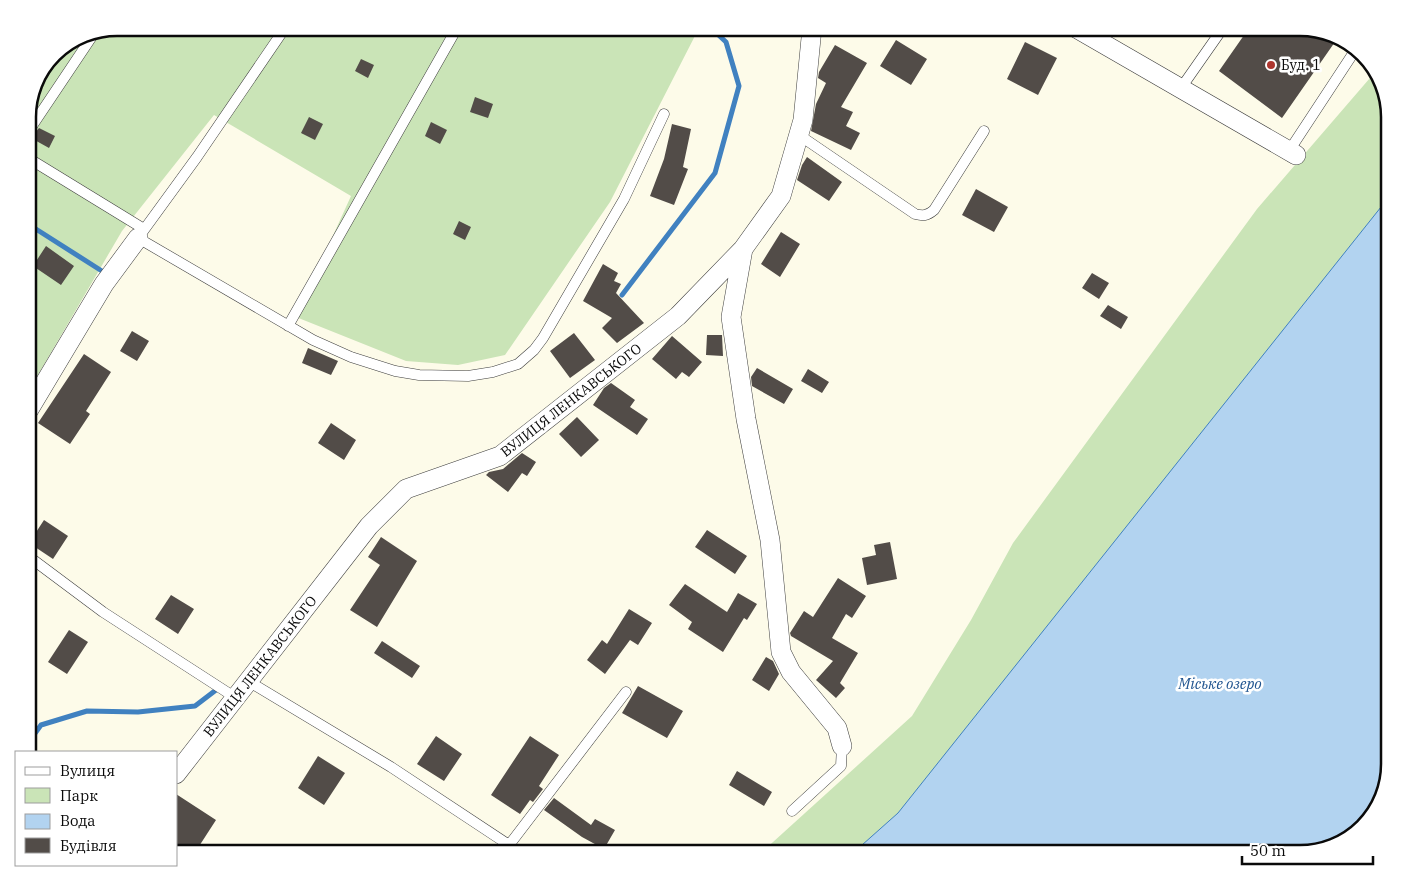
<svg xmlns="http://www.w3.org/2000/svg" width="1417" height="881" font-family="'IBM Plex Serif',serif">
<rect width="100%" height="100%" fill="#fdfbe9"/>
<!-- green -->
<path fill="#cae4b7" d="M117 28H699L610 202 505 355 458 365 406 361 296 317 351 196 214 115 122 231 28 392V112L54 54 83 34Z
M1376 71 1389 117V764L1375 813 1344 842 1300 853H761L912 716 971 620 1013 543 1257 209Z"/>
<!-- water -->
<path fill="#b2d3f0" stroke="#4081c0" d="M1389 197V764L1375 813 1344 842 1300 853H853L898 813Z"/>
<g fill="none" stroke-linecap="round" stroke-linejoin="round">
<!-- stream -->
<path stroke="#4081c0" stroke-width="5" d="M28 224 105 273
M622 295 715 173 739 86 726 42 711 28
M28 743 41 725 87 711 138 712 195 706 216 690"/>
</g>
<!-- building -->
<path fill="#524c48" d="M1249 28H1300L1337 39 1282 118 1219 71Z
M896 40 927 59 911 85 880 66Z
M1025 42 1057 58 1038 95 1007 79Z
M835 45 867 63 841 107 853 112 846 126 860 133 851 150 811 131 816 104 826 83 818 78 819 72Z
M361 59 374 65 368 78 355 71Z
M475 97 493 104 488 118 470 112Z
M309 117 323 124 315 140 301 133Z
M431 122 447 130 440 144 425 136Z
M672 124 691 129 683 167 688 169 674 205 650 196 664 159Z
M39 128 55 136 49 148 31 138Z
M807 157 842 182 829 201 797 180 802 165Z
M976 189 1008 207 994 232 962 215Z
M459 221 471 227 465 240 453 234Z
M781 232 800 244 780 277 761 264Z
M46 246 74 266 61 285 33 266Z
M603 264 618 273 614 281 621 284 616 293 644 323 617 343 602 328 612 318 583 301Z
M1092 273 1109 283 1099 299 1082 288Z
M1108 305 1128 317 1121 329 1100 316Z
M132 331 149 341 137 361 120 351Z
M574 333 595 360 570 378 550 351Z
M707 335H722L723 356 706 355Z
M672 336 702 362 689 377 682 372 676 379 652 359Z
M308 348 338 361 331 375 302 363Z
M84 354 111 372 86 411 90 414 70 444 38 423Z
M757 368 793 389 784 404 752 386 751 377Z
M808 369 829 382 822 393 801 381Z
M611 383 635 400 630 407 648 419 637 435 593 405 604 388Z
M577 417 599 440 581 457 559 434Z
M331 423 356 440 344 460 318 443Z
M522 453 536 462 527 476 522 473 508 492 486 475 489 472 503 469Z
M44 520 68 536 53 559 29 543Z
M707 530 747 556 735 574 695 547Z
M381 537 417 561 377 627 350 610 380 565 368 557Z
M890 542 897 579 867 585 862 558 876 555 874 545Z
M838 578 866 596 852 618 846 614 832 638 858 653 840 683 845 688 836 698 816 680 833 661 791 636 790 633 804 611 813 617Z
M685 584 727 612 738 593 757 604 747 620 744 618 723 652 688 629 692 622 669 605Z
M171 595 194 609 178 634 155 619Z
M629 609 652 623 638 645 630 640 605 674 587 660 602 640 607 644Z
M69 630 88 642 67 674 48 662Z
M382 641 420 666 412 678 374 653Z
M766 657 773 661 779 674 769 691 752 680Z
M638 686 683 711 667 738 622 713Z
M436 736 462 754 444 781 417 764Z
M530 736 559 755 539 786 543 789 533 802 530 800 520 814 491 795Z
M318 756 345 773 324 805 298 788Z
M737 771 772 792 764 806 729 785Z
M176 794 216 820 194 854 176 844Z
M554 798 591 825 595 819 615 830 604 849 582 837 544 810Z"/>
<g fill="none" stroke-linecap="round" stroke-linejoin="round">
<defs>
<path id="service" d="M285 28 197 157 138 238 313 340 351 357 395 371 419 375 468 376 493 372 518 364 534 350 543 338 624 199 664 114
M1181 88 1223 28
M28 132 95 32
M799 135 915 214C923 216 927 216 934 210L984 131
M1289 151 1356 49
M28 158 144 229
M288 326 457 28
M28 556 103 612 236 698
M248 681 391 767 509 845
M792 811 841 766 842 746
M503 853 626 692"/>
<path id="minor" d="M1076 28 1296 155
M743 249 731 317 746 419 770 540 781 652 791 672 837 728 842 746
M28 411 104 284 138 238
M176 774 369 526 406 489 500 456 678 316 743 249 781 196 803 120 812 28"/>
</defs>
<!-- service casing -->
<use href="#service" stroke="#3d3d3d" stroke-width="11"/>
<!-- minor casing -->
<use href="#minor" stroke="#3d3d3d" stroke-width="20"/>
<!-- service -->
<use href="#service" stroke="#fff" stroke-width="10"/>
<!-- minor -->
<use href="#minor" stroke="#fff" stroke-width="19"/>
</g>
<!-- markers -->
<circle fill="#ad362f" stroke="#fff" stroke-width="2" cx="1271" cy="65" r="5"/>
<g text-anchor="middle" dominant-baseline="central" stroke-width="5" stroke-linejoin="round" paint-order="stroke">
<!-- poi labels -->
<g font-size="14" fill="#0a0a0a" stroke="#fff" text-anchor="start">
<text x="1281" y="65">Буд. 1</text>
</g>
<!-- street labels -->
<g font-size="14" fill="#0a0a0a" stroke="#fff">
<text transform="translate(571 400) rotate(-38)">ВУЛИЦЯ ЛЕНКАВСЬКОГО</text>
<text transform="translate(260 666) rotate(-52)">ВУЛИЦЯ ЛЕНКАВСЬКОГО</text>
</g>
<!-- water labels -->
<g font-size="15" font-style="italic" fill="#20548f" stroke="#fff">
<text x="1220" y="683">Міське озеро</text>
</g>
</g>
<!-- crop -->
<path d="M0 0H1417V881H0ZM117 36H1300A81 81 0 0 1 1381 117V764A81 81 0 0 1 1300 845H117A81 81 0 0 1 36 764V117A81 81 0 0 1 117 36Z" fill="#fff" fill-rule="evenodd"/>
<path fill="none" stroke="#0a0a0a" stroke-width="2.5" d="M117 36H1300A81 81 0 0 1 1381 117V764A81 81 0 0 1 1300 845H117A81 81 0 0 1 36 764V117A81 81 0 0 1 117 36Z"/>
<!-- legend -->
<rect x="15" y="751" width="162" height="115" fill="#ffffff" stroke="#9d9d9d"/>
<rect x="25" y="767" width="25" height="8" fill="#ffffff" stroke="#9d9d9d"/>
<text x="60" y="776" font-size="15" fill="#0a0a0a">Вулиця</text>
<rect x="25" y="788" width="25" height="15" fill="#cae4b7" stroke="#9d9d9d"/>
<text x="60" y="801" font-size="15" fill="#0a0a0a">Парк</text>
<rect x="25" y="814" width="25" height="15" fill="#b2d3f0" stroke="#9d9d9d"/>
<text x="60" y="826" font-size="15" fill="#0a0a0a">Вода</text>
<rect x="25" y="838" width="25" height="15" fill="#524c48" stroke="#9d9d9d"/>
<text x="60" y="851" font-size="15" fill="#0a0a0a">Будівля</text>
<!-- scale -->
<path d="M1242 856v8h131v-8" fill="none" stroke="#0a0a0a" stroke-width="2.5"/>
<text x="1250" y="856" font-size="15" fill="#0a0a0a" stroke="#ffffff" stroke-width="4" paint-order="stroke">50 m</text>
</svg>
